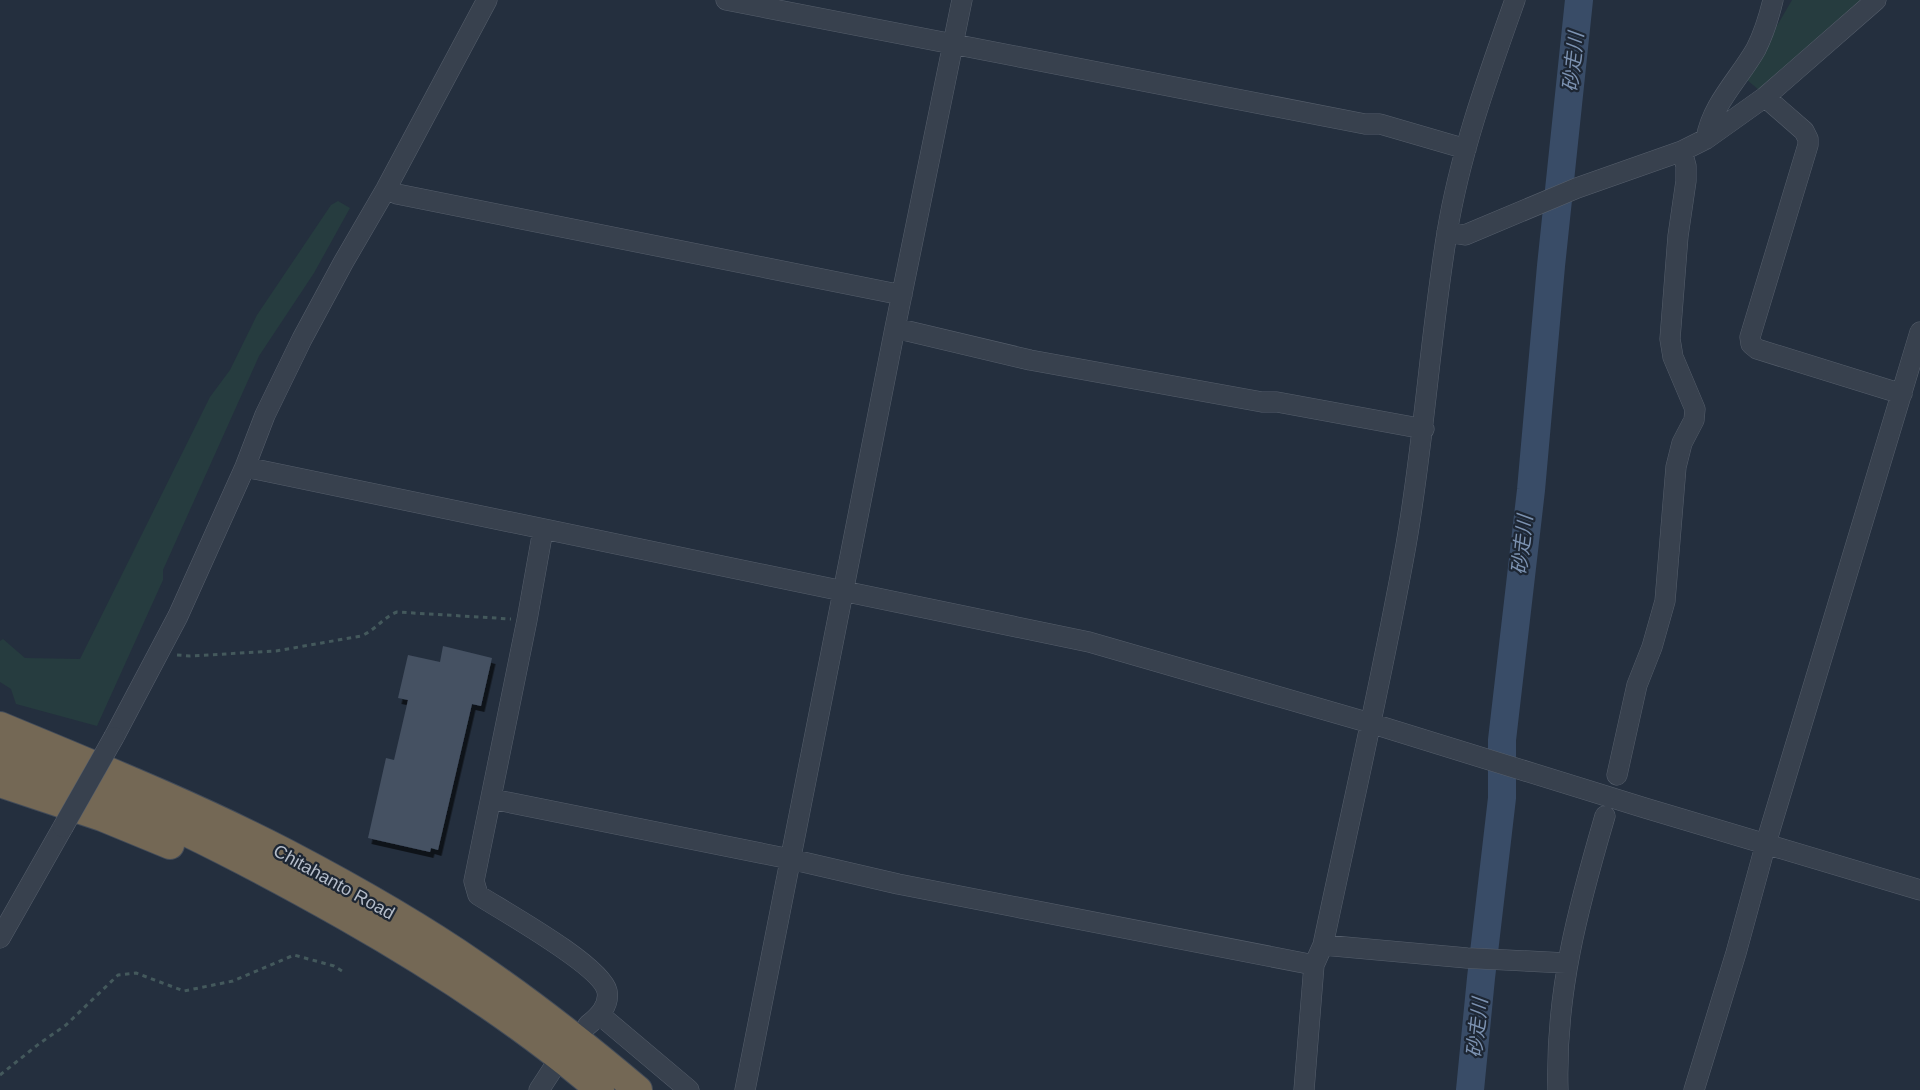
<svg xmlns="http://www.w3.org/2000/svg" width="1920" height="1090" font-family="Arial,'Noto Sans JP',sans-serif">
<defs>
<filter id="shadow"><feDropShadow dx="3.5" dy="6" stdDeviation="0" flood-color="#0009"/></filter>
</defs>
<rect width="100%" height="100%" fill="#242f3e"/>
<!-- green -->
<path fill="#263c3f" d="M1792 0H1866L1760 91 1746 79Z
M338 201 350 208 314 273 259 356 163 570V580L97 726 16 704 11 689 0 682V641L3 639 25 658 80 659 210 397 230 370 257 315 331 205Z"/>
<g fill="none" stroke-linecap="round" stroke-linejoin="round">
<!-- river -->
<path stroke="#394c67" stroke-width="28" d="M1470 1090 1481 978 1502 798V740L1531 490 1551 266 1579 0"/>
</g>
<!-- building -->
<path fill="#455162" filter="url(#shadow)" d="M443 646 492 658 481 706 472 704 438 850 431 848 430 852 368 838 386 758 394 760 408 700 398 698 408 655 440 662Z"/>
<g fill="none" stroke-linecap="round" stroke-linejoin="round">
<defs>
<path id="minor" d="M726 0 1365 124H1380L1466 149
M1765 97 1804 131 1808 139V145L1750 337 1751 344 1757 349 1902 394
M1706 139C1712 104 1739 79 1756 49 1764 33 1769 17 1773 0
M386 189 397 194 902 295
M1447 232 1465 235 1577 188 1682 151 1706 139 1765 97 1876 0
M895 328 1030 360 1262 402H1277L1424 429
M245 467 1089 642 1370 723 1645 808 1920 890
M543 530 527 620 474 881 478 895C503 911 601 965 607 991 610 1006 598 1017 588 1025
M114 737 178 616 245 467 265 415 302 339 343 263 386 189 487 0
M1617 775 1637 685 1652 647 1665 601 1676 467 1682 443 1694 420 1695 409 1673 357 1670 339 1678 236 1686 181V166L1682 151
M492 799 790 859 898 884 1314 965
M0 938 63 827
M1323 945 1467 958 1566 963
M600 1015 689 1090
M539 1090 554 1067
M745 1090 895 328 962 0
M1304 1090 1314 965 1323 945C1351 812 1382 679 1406 545 1424 442 1430 337 1447 233 1460 153 1488 76 1515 0
M1558 1090C1555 993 1578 908 1605 816
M1694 1090 1736 953 1766 843 1920 332"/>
<path id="highway" d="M0 726C96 766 193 805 286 853 349 886 418 925 477 966 533 1004 586 1046 638 1090
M0 754C36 768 74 782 110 797 191 832 269 873 345 916 435 967 521 1023 600 1090
M0 783 102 817 170 845"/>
</defs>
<!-- minor casing -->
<use href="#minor" stroke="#565f6c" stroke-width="21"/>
<!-- highway casing -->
<use href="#highway" stroke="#434c59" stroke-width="30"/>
<!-- path -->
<path stroke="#44595c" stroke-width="3" stroke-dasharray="4.5 4.5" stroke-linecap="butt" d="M177 655 190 656 276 651 361 636C376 630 382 618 397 612L511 619
M0 1075 40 1043 66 1025 118 975 136 973 184 991 233 981 294 955 334 966 342 971"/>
<!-- minor -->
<use href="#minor" stroke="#38414e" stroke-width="20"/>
<!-- highway -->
<use href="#highway" stroke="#746855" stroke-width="28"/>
<defs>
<path id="minor-bridge" d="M63 827 114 737"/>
</defs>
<!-- minor-bridge casing -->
<use href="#minor-bridge" stroke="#565f6c" stroke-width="21" stroke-linecap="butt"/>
<!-- minor-bridge -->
<use href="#minor-bridge" stroke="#38414e" stroke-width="20"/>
</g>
<g text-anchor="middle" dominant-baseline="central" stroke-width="4.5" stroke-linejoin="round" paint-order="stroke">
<!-- street labels -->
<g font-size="18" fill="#b4bcc9" stroke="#1d2633">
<text transform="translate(334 882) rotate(29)">Chitahanto Road</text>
</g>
<!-- water labels -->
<g font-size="20" font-style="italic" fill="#7c92b1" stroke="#1d2633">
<text transform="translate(1573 62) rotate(-84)">砂走川</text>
<text transform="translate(1522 545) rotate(-84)">砂走川</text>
<text transform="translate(1477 1028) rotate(-84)">砂走川</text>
</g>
</g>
</svg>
